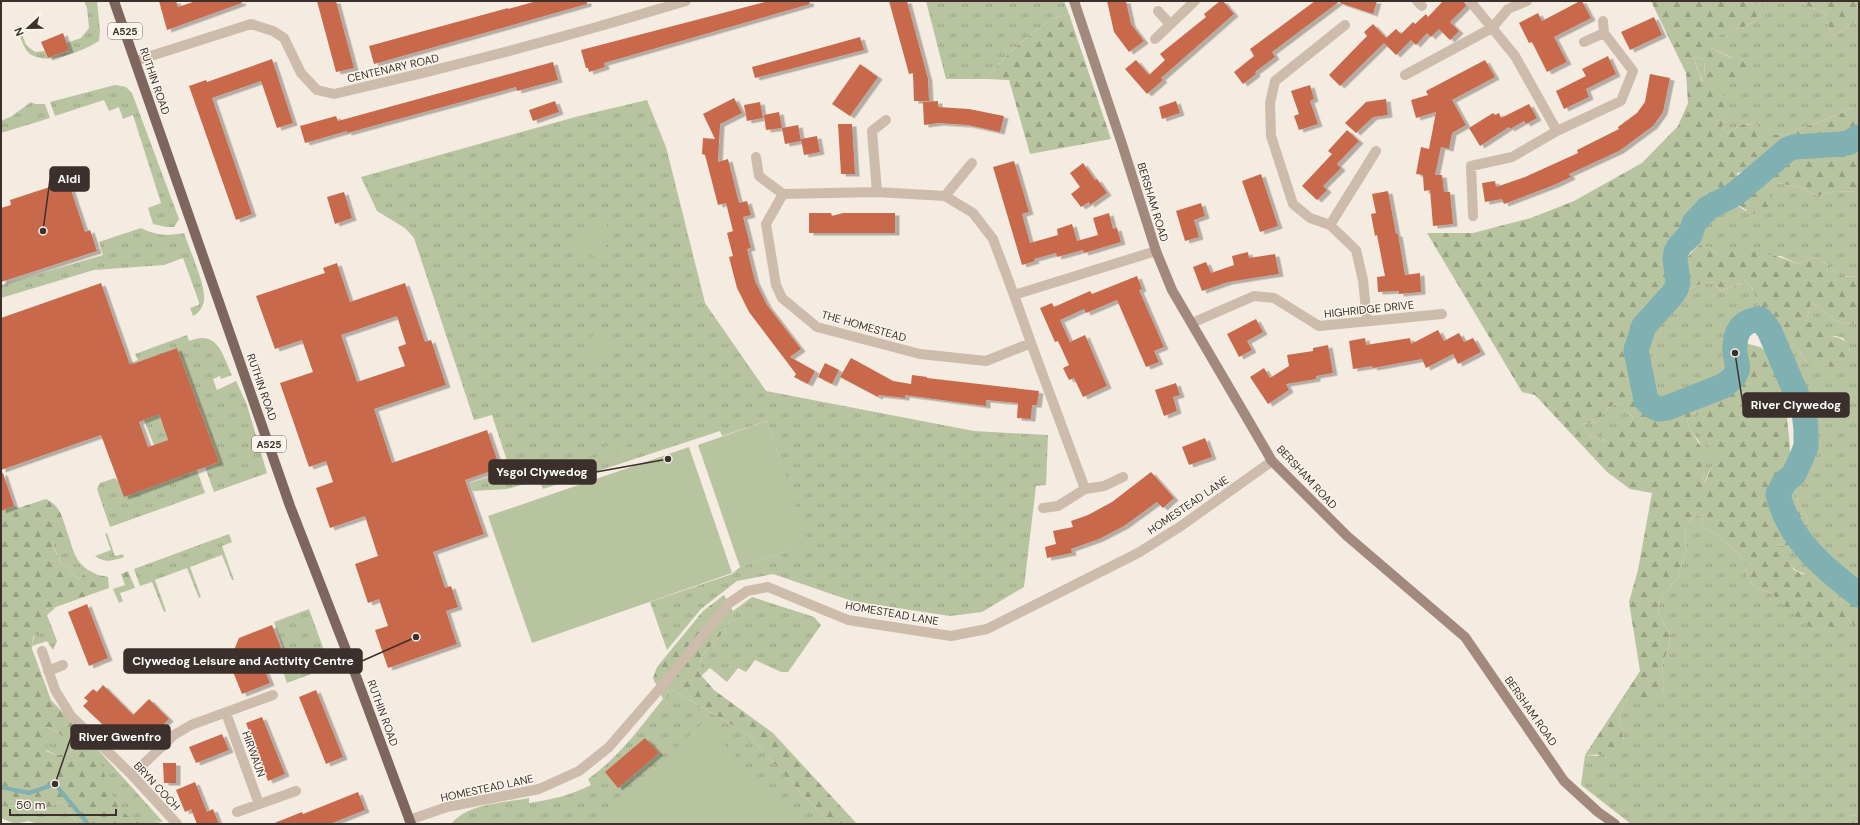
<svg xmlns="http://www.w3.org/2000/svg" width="1860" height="825" font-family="'DM Sans',sans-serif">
<defs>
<pattern id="grass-tufts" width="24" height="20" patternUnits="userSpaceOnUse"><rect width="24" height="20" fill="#b8c4a0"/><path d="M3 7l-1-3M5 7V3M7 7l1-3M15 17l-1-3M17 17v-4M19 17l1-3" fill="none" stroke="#97a083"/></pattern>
<pattern id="forest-firs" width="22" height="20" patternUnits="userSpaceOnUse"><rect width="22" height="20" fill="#b8c4a0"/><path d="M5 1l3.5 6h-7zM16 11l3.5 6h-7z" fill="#97a083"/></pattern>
<filter id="shadow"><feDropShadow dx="4.5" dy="2.5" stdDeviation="0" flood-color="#0004"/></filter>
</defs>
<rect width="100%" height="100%" fill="#f4ebe1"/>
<!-- grass -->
<path fill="url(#grass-tufts)" d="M84 1H97L100 31 99 41C83 51 44 68 28 52 22 46 20 34 17 27L19 26 26 45 35 52 45 51 48 58 69 50 66 43 81 38 89 28 87 8Z
M926 1H1064L1069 14 1051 19 1013 49 985 79H946Z
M1736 1H1796L1824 13 1831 34 1835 36 1852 23 1859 21V104L1838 115 1783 135 1774 136 1756 125 1743 124 1726 133 1722 126 1727 117C1714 98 1698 80 1694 56L1704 60 1705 77 1739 56 1733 58 1711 48C1712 45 1713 41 1715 39 1729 23 1759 34 1762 5Z
M115 85 126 87 132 93 179 219 174 227H166L153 224 148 208 161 203 133 115 123 119 119 107 109 111 104 100 55 116 50 102Z
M647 100 666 147 705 303 766 391 974 431 1048 435 1046 485 1036 486 1024 587 982 612 950 616 852 601 773 574 737 581 701 609 667 650 650 602 732 574 740 567 808 543 767 421 722 436 720 431 543 489 539 480 507 489 473 491 470 483 510 470 492 415 474 420 414 238 405 228 377 211 361 177 579 116Z
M31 102 35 104H45L50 118 1 133V121L12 116Z
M1764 173 1778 183 1799 187 1817 196 1835 191 1857 192 1859 194V277L1839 276 1830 266 1815 257 1798 264 1781 256 1718 255 1709 248 1700 245 1692 251 1698 225 1724 203 1735 204 1746 211 1770 189 1753 182Z
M141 228C158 236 166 236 184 233 189 248 204 282 204 296 205 304 200 313 193 316L190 308 199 305V302L183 258 164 265 94 270 1 298V285L103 255 99 242Z
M1706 282 1715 283 1721 291 1744 282 1751 286 1757 300 1773 328 1760 313 1747 315 1736 326 1731 351 1736 364 1731 376 1669 404 1662 405 1653 401 1644 371 1648 328 1684 291Z
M1811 303C1830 312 1833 328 1859 322V589L1848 574H1838L1803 539 1806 538 1808 519 1798 503 1794 484C1832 448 1799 386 1784 346L1797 347 1806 362H1820L1830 367 1850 351 1843 338 1836 336H1827L1806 323Z
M187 335 189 341C218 329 222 354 232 375L221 379 220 376 213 379 217 390 236 381 247 405 267 473 214 492 205 467 219 462 177 348 140 362 168 440 154 445 144 420 148 418 129 364 138 360 135 354Z
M1707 398 1702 405C1705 415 1717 442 1718 451 1718 458 1707 473 1705 483L1701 473 1700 443 1690 429 1687 420 1693 417 1697 407 1694 402Z
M1621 403 1626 412 1633 417 1629 426 1618 427 1602 435 1605 442 1590 436 1583 424 1597 422 1609 407Z
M197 470 205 493 110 527 97 489 100 483 115 478 118 481Z
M1696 515 1703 516 1701 525 1717 535 1737 552 1746 567 1748 579 1755 587 1771 593 1815 631 1848 618 1854 626 1859 627V817L1854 815 1846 818 1845 824H1631L1581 785 1585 755 1598 756 1624 741 1619 716 1627 699 1664 694 1662 664 1670 645 1669 632 1658 613 1660 599 1678 577 1687 550 1684 535 1689 521Z
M107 533 115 556 123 554 124 557C113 561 104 563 95 556L111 550 105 534Z
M229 534 232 542 222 546 234 580H232L222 555 190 567 201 597 199 598 187 568 155 580 166 611 164 612 152 582 140 586 134 569Z
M69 537C73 551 76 562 88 570L79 579 73 575 69 567 61 564 52 542Z
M1793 545 1802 558 1818 575C1791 575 1791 564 1775 546Z
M752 597 814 617 821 625 788 672H781L755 660 746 672 738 668 727 682 710 668 701 676 699 673 702 656 724 631 734 613 733 611Z
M56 607 47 615 57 641 53 650 47 641 32 646C34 631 43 624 45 609Z
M309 609 330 667 287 683 281 666 285 654 274 622Z
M671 689 747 734 830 824H451C468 803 503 803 529 798V803C551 800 571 795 591 785L588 779C621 756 646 720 671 689Z
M41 727C55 727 62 735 71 746L70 753 57 755 46 750Z
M93 744 163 822C154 821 139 822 131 819 114 812 99 762 93 744Z
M61 801 69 810 77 824H37L29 821 15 824 1 818V804L7 807 28 806 46 809Z"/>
<!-- forest -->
<path fill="url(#forest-firs)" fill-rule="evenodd" d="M1651 1H1736L1763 5C1757 34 1731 23 1715 39 1714 41 1712 45 1711 48L1732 58 1739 56 1749 58 1753 72 1743 81 1717 80 1705 77 1704 60 1694 56 1696 66 1702 81 1714 83 1729 103 1727 117 1722 126 1726 133 1743 124 1756 125 1774 135H1783L1838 115 1859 104V194L1857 192 1835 191 1817 196 1799 187 1778 183 1764 173 1747 171 1737 173V179H1746L1770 189 1769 207 1756 214C1748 212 1743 207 1736 204 1724 199 1709 205 1698 210L1687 232 1682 252 1672 256 1670 262 1674 285C1667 295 1649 307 1645 316 1642 322 1633 369 1635 374 1638 384 1642 390 1643 400L1653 401 1662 405 1663 416 1668 417 1694 402 1697 407 1693 417 1687 420 1690 429 1706 455C1700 465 1700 472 1705 483L1718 451 1707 445 1694 423 1702 405 1707 398 1728 387 1742 370V352L1745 343 1760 347 1773 356 1783 383 1789 437 1791 468 1798 503 1808 519 1806 538 1793 545 1776 546 1794 570 1802 574H1848L1859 589V627L1854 626 1848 618 1837 628 1829 626 1815 631 1790 611 1771 593 1755 587 1748 579 1746 567 1737 552 1717 535 1701 525 1703 516 1696 515 1689 521 1684 535 1687 550 1678 577 1660 599 1658 613 1669 632 1670 645 1662 664 1664 694 1648 707 1627 699 1619 716 1624 741 1617 754 1585 755 1640 671 1629 602 1638 570 1652 493 1630 489 1607 472 1535 395 1522 392 1427 233H1473L1531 218 1574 201 1642 163 1678 126 1688 103 1686 73ZM1621 403 1626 412 1633 417 1629 426H1618L1602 435 1605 442 1590 436 1583 424 1597 422 1609 407Z
M1796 1H1859V21L1852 23 1835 36 1831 34 1824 13Z
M1069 14 1111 139 1030 154 1009 80 985 79 1013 49 1051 19Z
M1700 245 1709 248 1718 255 1723 249C1750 250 1773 253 1798 264L1815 257 1830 266 1839 276 1859 277V322C1833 328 1830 312 1811 303L1806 323 1822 321 1827 336C1843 336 1851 343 1850 360L1841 366 1830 367 1820 362H1806L1797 347 1784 346 1757 300 1751 286 1744 282 1721 291 1715 283 1706 282 1684 291C1677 273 1685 255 1700 245Z
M46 499C62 506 63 522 69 537L52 543 61 564 69 567 73 575 79 579 88 570 98 575 108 577 109 588 56 607 45 609 44 620 38 634 33 637 32 649 51 700 93 744 111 792 119 808 131 819 151 820 163 824H77L69 810 61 801 46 809 28 806 7 807 1 804V511L14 506 18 508ZM41 727C55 726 62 736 71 746L70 753 57 755 46 751C49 742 46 735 41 727Z
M128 571 135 588 120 593 123 601 119 603 113 589 125 585 121 574Z
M724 595 734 613 724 631 702 656 699 673 714 690 773 733 857 824H830L747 734 671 689 663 699 653 678 657 667 703 611Z
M1854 815 1859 817V824H1845V818Z"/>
<!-- pitch -->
<path fill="#b8c4a0" d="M606 220 610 238 598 259 576 246 588 225Z
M598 328 619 342 605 362 588 366 584 349Z
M767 421 809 543 740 567 698 445Z
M625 440 627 446 610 452 609 450 549 469 548 466Z
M689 447 732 573 532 643 488 516Z
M629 450 631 456 614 462 613 460 553 479 552 476Z
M704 722 798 824H594Z"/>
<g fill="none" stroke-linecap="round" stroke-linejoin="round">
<!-- stream -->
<path stroke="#7fb0b2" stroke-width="4" d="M1 787 29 793 55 784 88 824"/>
<!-- river -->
<path stroke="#7fb0b2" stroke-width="25" d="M1859 137 1848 143 1842 144 1794 147 1788 149 1735 194 1708 208 1694 223 1690 235 1680 245 1676 252 1675 259 1678 282 1676 289 1672 295 1644 326 1636 350 1646 400 1652 406 1659 409 1667 408 1723 386C1727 383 1734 379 1736 373 1740 365 1735 360 1735 352 1734 333 1740 321 1760 319L1769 330 1804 412 1806 429V446L1801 459 1794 474 1784 483 1778 494C1788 539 1825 569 1859 595"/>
</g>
<!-- building -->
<path fill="#c8694b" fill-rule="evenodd" filter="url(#shadow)" d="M159 1H176L178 7 196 1H241L242 3 167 30Z
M317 1H336L354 68 336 72Z
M537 1H587V4L374 64 369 46 508 8V9Z
M769 1H809L810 4 604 63 605 67 589 72 588 68H586L581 50Z
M889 1H907L928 79 929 101H914L913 73 909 74Z
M1107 1H1126L1131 24 1144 41 1129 52 1114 32Z
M1220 1H1223L1234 14 1161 78 1163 80 1147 94 1125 69 1136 60 1149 75 1165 60 1160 54 1206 17 1204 14Z
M1315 1H1377L1373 14 1340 3V1L1272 52 1275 57 1255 72 1256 74 1243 84 1234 72 1254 56 1250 49Z
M1443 1H1464L1466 6 1450 22 1459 31 1450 40 1439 29 1431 37 1427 33 1416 45 1411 40 1396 55 1384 43 1340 86 1329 75 1367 36 1364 32 1373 24 1386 38 1396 29 1401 34 1413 22 1415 24 1426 14 1428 17Z
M1580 1H1582L1591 18 1554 37 1567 62 1547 72 1532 42 1529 43 1519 23 1538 13 1542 21Z
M1654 17 1662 35 1630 50 1621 32Z
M63 33 69 50 48 58 41 42Z
M860 37 864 50 755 78 752 67Z
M1608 56 1616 74 1586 89 1589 97 1564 109 1556 91 1586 76 1582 69Z
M272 59 293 123 277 128 261 81 212 98 252 214 236 220 189 86 206 80 207 82Z
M1485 60 1495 77 1452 100 1466 125 1452 133 1449 149 1441 147 1435 175H1442L1444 192H1450L1453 224 1433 226 1430 190 1424 191 1423 175 1416 174 1421 147 1429 149 1436 112 1416 118 1411 100 1428 95 1426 91Z
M553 62 558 80 517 91 516 87 347 133V131L305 143 300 126 336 116 338 121Z
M860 64 878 77 850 116 832 104Z
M1650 74 1670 78 1663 112 1653 126 1619 151 1569 174 1571 177 1554 185 1504 204 1502 199 1485 202 1482 183 1495 181 1496 187 1525 177 1578 153 1577 150 1619 129 1618 127 1637 113 1645 102Z
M1310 85 1314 99 1310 101 1318 124 1299 130 1294 116 1299 114 1291 91Z
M734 98 742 113 720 124 718 162 728 159 739 203 747 201 751 215 743 217 751 248 747 249 755 281 767 305 801 349 790 357 815 371 808 384 794 377 796 374 749 312 737 288 729 257 733 256 727 233 733 231 726 203 718 205 705 155 702 154 703 138 715 139 703 114Z
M1386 99 1388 115 1373 117 1356 133 1345 123 1366 102Z
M555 101 559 112 533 121 529 110Z
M938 101V107L969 109 1004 116 1000 132 968 125 939 123 924 125 923 102Z
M1176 101 1180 113 1162 119 1159 107Z
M760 102 763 118 747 121 744 105Z
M1529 104 1537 118 1526 124 1524 121 1510 129 1509 127 1480 146 1469 128 1493 113 1495 115 1499 113 1501 118Z
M779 112 782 128 766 130 764 115Z
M838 124H852L855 174H841Z
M798 125 801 141 785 144 782 128Z
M1347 130 1359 141 1337 164 1341 168 1323 186 1327 190 1317 200 1302 186 1332 154 1328 151Z
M817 136 820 152 804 155 801 139Z
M1014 161 1029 212 1022 214 1030 243 1058 235 1057 229 1072 224 1077 241 1098 235 1093 218 1109 213 1113 229 1117 228 1121 242 1084 253 1083 250 1057 257 1056 253 1034 259 1035 261 1022 265 993 167Z
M1083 163 1095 180 1097 179 1107 193 1090 205 1089 202 1081 207 1071 194 1080 187 1070 173Z
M1261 174 1278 226 1260 232 1242 181Z
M68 181 85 232 90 230 97 251 1 282V208L11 205 10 200Z
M1388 191 1396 234H1398L1405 275 1420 273 1421 292 1399 294V291L1378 292 1377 277 1385 276 1377 235 1375 236 1371 214 1376 213 1372 194Z
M344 192 352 218 335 224 327 197Z
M1201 203 1205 216 1194 220 1199 237 1185 241 1176 211Z
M809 213H831L832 216 843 213H895V233H809Z
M1248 252 1249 258 1275 254 1279 274 1228 282 1202 291 1193 267 1206 262 1211 273 1234 265 1232 256Z
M337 263 350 302 405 283 425 342 431 340 446 385 374 409 392 463 487 430 500 468 465 480 484 534 433 552 445 588 451 586 458 607 446 611 457 644 388 668 375 630 388 626 379 599 368 603 355 564 378 556 365 516 330 528 316 488 333 482 326 461 309 467 280 383 313 372 302 340 275 349 256 296 325 273 323 268ZM397 316 406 344 398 347 405 366 357 382 341 335Z
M1137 276 1142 289 1139 290 1164 347 1154 351 1159 362 1146 367 1117 300 1086 313 1084 309 1060 320 1070 342 1085 335 1107 386 1083 397 1074 378 1069 380 1063 368 1069 365 1058 341 1055 342 1040 308 1052 303 1054 307 1090 291 1092 294Z
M101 283 130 365 177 348 219 462 124 497 101 435 1 470V318ZM159 414 168 440 148 447 139 422Z
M1256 319 1263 332 1247 341 1252 350 1239 357 1227 334Z
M1438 330 1444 341 1459 333 1464 342 1473 338 1481 352 1458 364 1453 354 1426 368 1422 359 1373 368 1372 366 1353 369 1349 341 1365 338 1366 345 1410 338 1411 344Z
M1328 345 1333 373 1316 376V379L1286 384 1289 390 1268 404 1250 377 1264 368 1270 378 1289 366 1287 355 1313 351V348Z
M851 358 893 381 911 384 912 375 927 377V378L1039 391 1037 405H1032L1031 419 1017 418 1018 403 986 400V406L905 395V398L879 395 878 397 840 377Z
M825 363 839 370 832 384 818 377Z
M1176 383 1180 395 1173 397 1177 411 1164 416 1155 390Z
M1205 438 1212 457 1189 465 1182 447Z
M1151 472 1174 498 1163 508 1157 502 1124 526 1099 539 1071 549 1072 553 1047 558 1045 547 1056 544 1053 531 1073 527 1071 521 1088 515 1112 502Z
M1 473H3L14 506 1 511Z
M87 604 108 658 89 666 68 612Z
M272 625 283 653 261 662 270 683 242 694 229 662 239 638Z
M103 685 133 715 149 699 169 719 147 741 121 742 83 706 88 701 84 698 93 689 97 692Z
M316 690 343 757 326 764 299 697Z
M262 717 285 774 268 781 246 723Z
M222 734 229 750 196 763 189 747Z
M645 738 659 753 618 788 605 772Z
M163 763H176V783H164Z
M195 782 207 812 213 809 219 824H197L191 809 185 812 176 790Z
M358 792 365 810 330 824H272L302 812 303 814Z"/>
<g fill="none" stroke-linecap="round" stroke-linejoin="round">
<!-- street -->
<path stroke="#cdbbac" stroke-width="10" d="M1417 1 1422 6
M1470 1 1515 56 1557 131
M1158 11 1170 24
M1345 25 1275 81 1270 103 1271 136 1293 204 1310 218 1330 225 1356 250 1363 280 1367 320
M1155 39 1195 1
M1584 42 1604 33
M135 61 251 24 273 31 284 38 301 73 317 90 334 94C452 67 570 36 686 1
M1405 75 1492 28 1508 9 1527 1
M756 157 759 176 783 194
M877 192 872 131 886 120
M945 196 972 163
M1473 216 1471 166 1512 157 1557 131 1621 101 1633 71 1604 33 1603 21
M1330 225 1376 151
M1014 295 993 239 973 213 945 196 877 192 783 194 766 224 776 285 782 298 817 327 920 354 986 361 1031 343 1014 295 1156 251
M1192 323 1254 296 1274 298 1319 326 1442 314
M1031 343 1085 489
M1043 508 1058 506 1085 489 1104 486 1123 477
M42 651 55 690 71 716 132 775 177 824
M48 671 63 665
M226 713 259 804
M132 775 174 735 191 725 273 695
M237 812 296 791
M409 820 447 807 539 789 579 771 609 747 668 679 728 604 747 591 768 587 848 620 951 636 987 629 1138 553 1181 526 1272 461"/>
<!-- secondary -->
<path stroke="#a18a7d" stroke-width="10" d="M1074 1 1121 141 1156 251 1172 290 1272 461 1347 536 1465 637 1564 781 1598 812 1615 824"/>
<!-- primary -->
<path stroke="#7d675c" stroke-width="10" d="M114 1 290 506 353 668 411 824"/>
</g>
<g text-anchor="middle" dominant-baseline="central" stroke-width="3" stroke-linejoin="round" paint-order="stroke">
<!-- shield labels -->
<g fill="#fbf5ee" stroke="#756b66" stroke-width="1">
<rect x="108" y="23" width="34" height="16" rx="3"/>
<rect x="252" y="436" width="34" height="16" rx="3"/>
</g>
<g font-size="10" font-weight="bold" fill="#3b302b">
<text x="125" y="31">A525</text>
<text x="269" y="444">A525</text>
</g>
<!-- street labels -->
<g font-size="11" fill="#3b302b" stroke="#fbf5ee">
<text transform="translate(393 68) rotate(-13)">CENTENARY ROAD</text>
<text transform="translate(155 81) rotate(71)">RUTHIN ROAD</text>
<text transform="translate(1153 202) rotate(73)">BERSHAM ROAD</text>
<text transform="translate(1369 309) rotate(-6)">HIGHRIDGE DRIVE</text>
<text transform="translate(864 326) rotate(16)">THE HOMESTEAD</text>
<text transform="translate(262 387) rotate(71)">RUTHIN ROAD</text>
<text transform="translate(1307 477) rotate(47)">BERSHAM ROAD</text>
<text transform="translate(1188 505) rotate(-34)">HOMESTEAD LANE</text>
<text transform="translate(892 613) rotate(10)">HOMESTEAD LANE</text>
<text transform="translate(1531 711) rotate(55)">BERSHAM ROAD</text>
<text transform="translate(383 713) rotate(70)">RUTHIN ROAD</text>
<text transform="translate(254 754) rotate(70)">HIRWAUN</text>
<text transform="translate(157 786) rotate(47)">BRYN COCH</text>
<text transform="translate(487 788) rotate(-12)">HOMESTEAD LANE</text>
</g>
</g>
<!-- callouts -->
<path fill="none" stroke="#3b302b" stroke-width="1.5" d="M43 231L50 179M1735 353L1743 405M668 459L596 472M416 637L362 661M55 784L71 737"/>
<g fill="#3b302b" stroke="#fbf5ee" stroke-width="1.5">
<circle cx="43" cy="231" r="4"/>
<circle cx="1735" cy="353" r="4"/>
<circle cx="668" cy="459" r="4"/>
<circle cx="416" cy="637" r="4"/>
<circle cx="55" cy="784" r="4"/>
</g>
<g fill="#3b302b" stroke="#3b302b" stroke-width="1.5">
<rect x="50" y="167" width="39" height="24" rx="4"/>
<rect x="1743" y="393" width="106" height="24" rx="4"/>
<rect x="489" y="460" width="107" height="24" rx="4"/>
<rect x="124" y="649" width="238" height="24" rx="4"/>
<rect x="71" y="725" width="99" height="24" rx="4"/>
</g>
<g font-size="12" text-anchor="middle" font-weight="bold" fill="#fff">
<text x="69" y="183">Aldi</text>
<text x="1796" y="409">River Clywedog</text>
<text x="542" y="476">Ysgol Clywedog</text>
<text x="243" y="665">Clywedog Leisure and Activity Centre</text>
<text x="120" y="741">River Gwenfro</text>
</g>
<!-- border -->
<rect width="1860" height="825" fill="none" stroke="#3b302b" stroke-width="4"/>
<!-- north arrow -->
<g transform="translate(28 28) rotate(248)" stroke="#fbf5ee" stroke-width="3" paint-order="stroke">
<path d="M0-3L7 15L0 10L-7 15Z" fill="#3b302b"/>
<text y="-6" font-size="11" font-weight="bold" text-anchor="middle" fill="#3b302b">N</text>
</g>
<!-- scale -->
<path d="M10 809v6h106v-6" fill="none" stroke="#3b302b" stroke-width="2"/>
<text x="16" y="809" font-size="12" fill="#3b302b" stroke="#fbf5ee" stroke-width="3" paint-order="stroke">50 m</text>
</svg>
